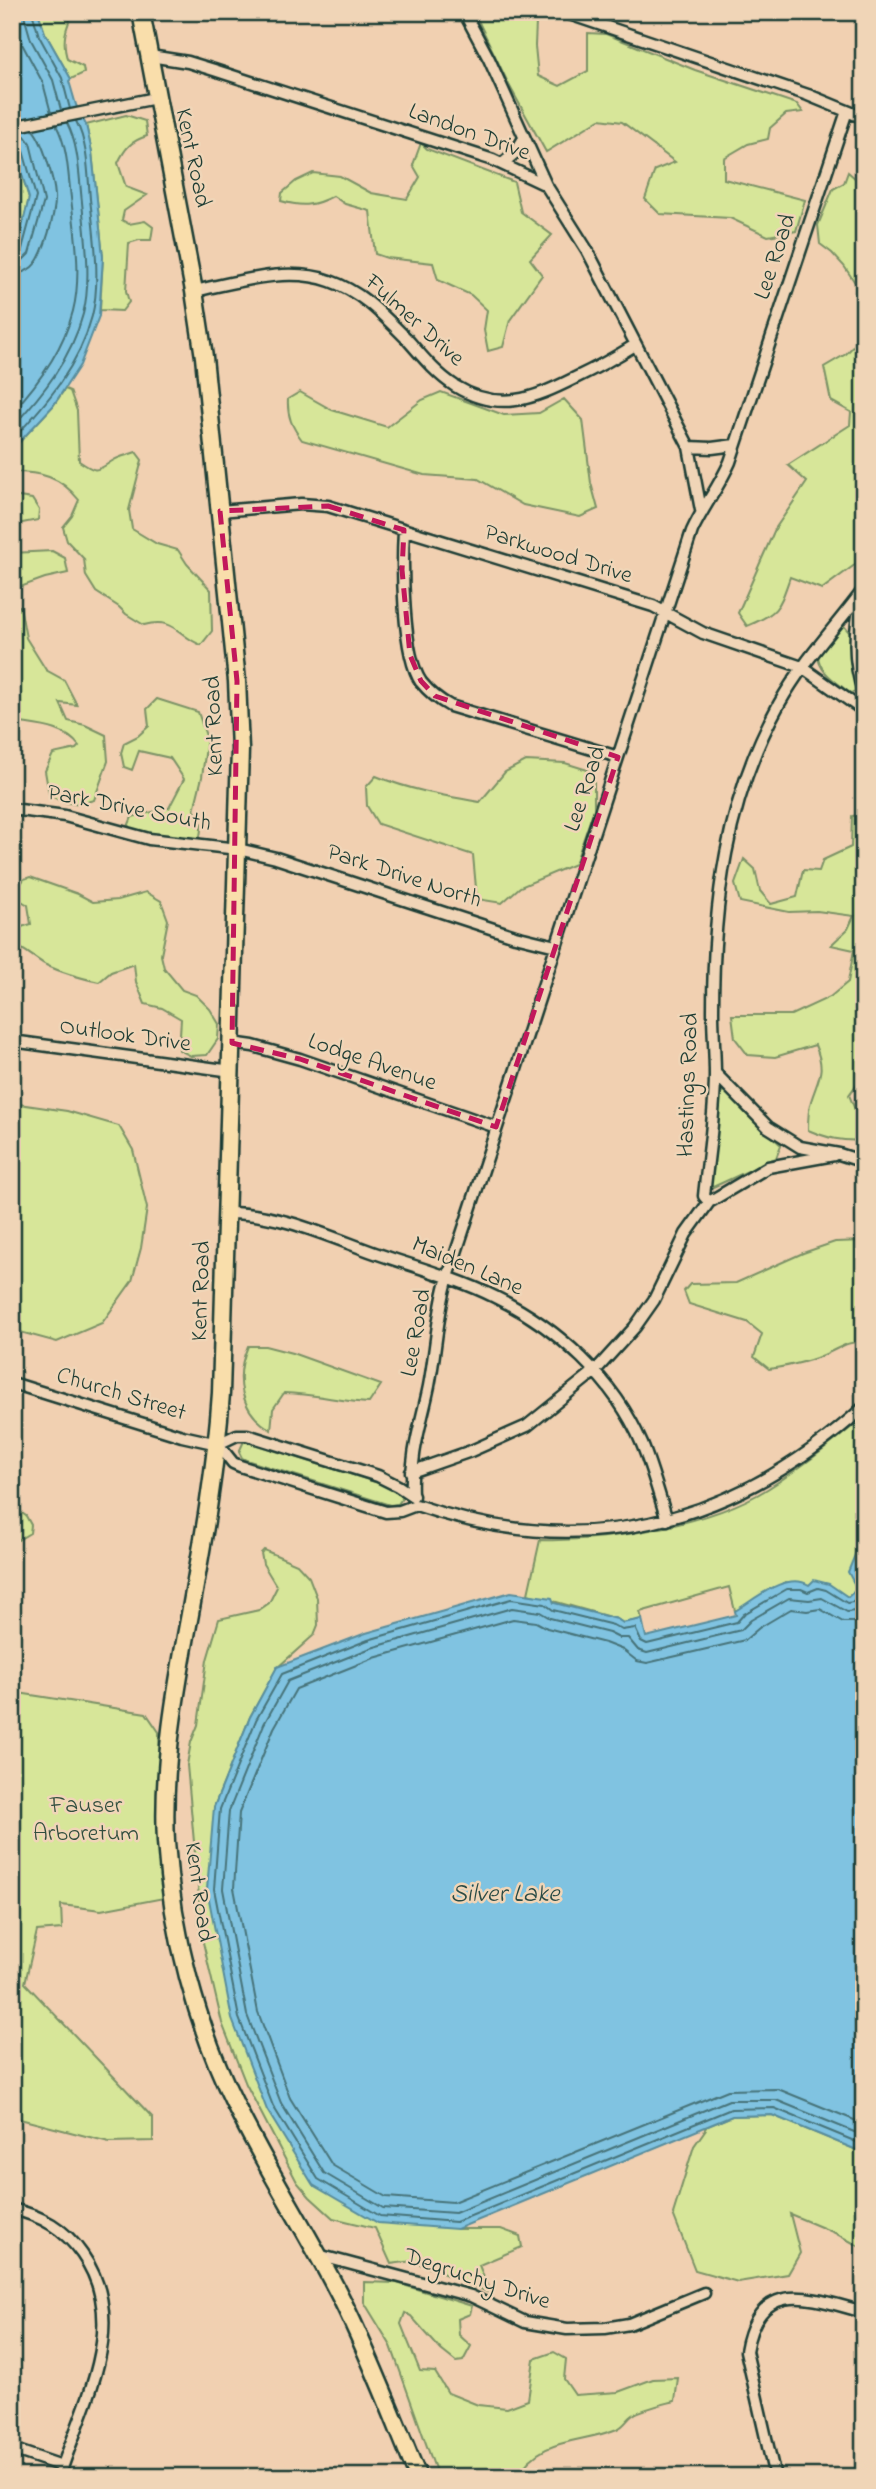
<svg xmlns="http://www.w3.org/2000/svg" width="876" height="2489" font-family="'Indie Flower',sans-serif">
<rect width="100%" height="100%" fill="#f1d0b1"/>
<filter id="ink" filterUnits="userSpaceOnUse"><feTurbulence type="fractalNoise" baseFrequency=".0143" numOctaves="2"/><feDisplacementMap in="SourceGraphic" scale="14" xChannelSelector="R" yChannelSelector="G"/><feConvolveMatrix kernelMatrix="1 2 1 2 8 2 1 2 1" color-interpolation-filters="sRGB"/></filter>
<g filter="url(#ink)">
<!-- green -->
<path fill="#d7e699" stroke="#7b9266" stroke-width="2" d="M38 12H74C65 28 62 41 67 59L83 67 84 73 71 79 45 33Z
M474 12H522L536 22 535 46 538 76 560 86 588 71V33L606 34 695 70 797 104 803 112 786 114 770 128 768 139 748 144 724 158V179L805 200 796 231 768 236 730 218 660 214 645 199 655 170 675 162 622 122 600 119 546 152 509 85Z
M126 115 145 121 147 136C131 141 125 148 118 163L126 187 147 195 124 211 122 220 129 224 145 221 153 227 151 240H139L129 243 126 291 129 302 122 311 100 310 103 257 92 152 86 125Z
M12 141 29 198 21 231 12 256Z
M421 143 427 149 514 182 521 212 552 235 530 259 542 275 510 320 503 347 488 351 484 330 487 310 471 295 438 280 433 263 387 258 375 254 370 211 345 204 333 196C314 206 302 207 281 201L282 193 296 181 313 173 340 176 371 193 407 199 420 177 413 165Z
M848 172 864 186V519L856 564 822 589 790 577C779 608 779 613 747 626L738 613 775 529 807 482 788 465 850 425 851 412 831 401 824 367 846 354 859 340 862 293 844 266 832 253 820 244 818 225 833 189 844 183Z
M65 389 70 391 77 411 79 461C98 474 96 471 114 460 120 456 129 455 136 452L142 460 129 510 132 529 157 544 178 550 187 564 211 590 212 631 201 645C177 636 176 617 144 625L126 614 119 607 96 592 86 576 84 559 67 541 63 527 72 516 79 500C60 476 40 472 12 472V450L53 406Z
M300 392 332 410 387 427 422 400 441 392 504 415 539 413 564 399 583 420 591 483 598 509 580 517 523 505 478 479 424 475 302 440C292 427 287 416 288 399Z
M12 496 32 499 39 510 38 520 12 525Z
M52 551 65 558 68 573 45 578 15 589 12 587V553Z
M20 606 26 638 46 670 64 680 77 705 60 703 68 721 85 725 106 735 108 761 94 800C76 805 65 806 49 794L45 771 53 754 76 749 79 746C64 726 37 726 14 722L12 727V607Z
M843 625 850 633 851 657 856 688 855 692 850 693C838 683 818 672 818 655Z
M157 699 198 712 207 739 202 777 194 810C203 821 202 828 199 841L153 840 127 829 132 817 169 808 184 779 170 758 139 751 132 770 124 767 121 753 124 743 138 736 149 726 147 709Z
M526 761 565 763 594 772V809L575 864 520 887 502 903 477 899 473 855 378 824 367 806 366 787 376 776C409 790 445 796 480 802L505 772Z
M864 814V1074L849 1095 856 1112 864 1115V1140C843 1142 827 1138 808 1130 808 1121 808 1110 811 1101 819 1076 826 1071 815 1045L775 1057 748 1055 735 1038 732 1015H791L830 997 848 982 854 950 831 945 848 929 854 916 817 911 789 912 740 902 735 884 744 859 755 869 760 891 771 904 797 897 803 870 819 871 823 860 851 847 852 816Z
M30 877 78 894 93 902 118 900 146 892 161 901 168 920 161 955 164 968 182 990 196 995 210 1009 219 1024 218 1039 207 1055 191 1056 179 1050 181 1019 162 1008 145 1004 136 982 134 964 111 972 99 982C81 978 62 973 46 965 34 958 25 949 12 944V930L31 924 28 905 20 900V885L24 879Z
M726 1090 733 1095 744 1111 781 1145 776 1158 713 1187 710 1185 716 1141 719 1096 720 1093Z
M12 1103 67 1111 119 1126 133 1150 147 1208 141 1248 132 1281 102 1323 57 1342 20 1332 17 1308H12Z
M864 1241V1341C847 1342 843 1346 828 1353 810 1362 789 1366 769 1369L754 1357 762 1334 747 1322 689 1304 684 1291 690 1284 736 1283 803 1253 835 1242Z
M248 1346H265L292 1353 381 1385 369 1403C340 1401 313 1394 284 1393L273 1409 271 1430C240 1412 234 1378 248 1346Z
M864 1417V1533L858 1589 848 1597 814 1582 809 1585 785 1582 735 1611 729 1587 640 1612 642 1619 623 1623 617 1619 528 1594 540 1540C607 1542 711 1525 769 1488 802 1467 834 1442 864 1417Z
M244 1441 398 1489 403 1497 398 1504 390 1505 246 1460 242 1458 239 1452Z
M12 1506 26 1516 31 1525 30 1533 18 1540 12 1535Z
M264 1550 297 1564 309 1577 317 1598 318 1625 314 1635 277 1668 250 1717 214 1807 457 2229H501L520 2236 522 2247 479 2265 490 2293 413 2261 391 2264 375 2228 333 2218 310 2197 297 2182 246 2084 222 2023 198 1921 199 1897 187 1765 191 1742 198 1725 207 1660 219 1619 259 1610 269 1603 277 1587 263 1564 261 1553Z
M12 1692 146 1713 159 1732 164 1898 101 1910 61 1905 62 1929 37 1931 25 1983 153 2118V2141L109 2142 12 2117Z
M772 2115 864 2153V2249L835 2233 790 2214 800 2253 788 2274 738 2282 695 2270 673 2214 694 2146 708 2126 732 2116Z
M364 2282 397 2283 472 2306 470 2314 458 2319 459 2335 471 2346 463 2361 456 2362 441 2350 411 2316 405 2313 401 2324 420 2371 435 2372 448 2393 478 2405 507 2408 528 2400 534 2359 554 2352 566 2359 564 2379 575 2395 618 2392 653 2379 678 2378 675 2401C664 2404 642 2409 633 2415 627 2419 625 2426 617 2429 580 2444 540 2436 517 2477H438L391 2346 364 2302Z"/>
<!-- water -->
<path fill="#80c3e1" stroke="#598d9c" stroke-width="2" d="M12 12H38L45 33 71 79 69 81 76 105 86 125 92 152 103 257 99 316 80 365 53 406 12 450V256L21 231 29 198 12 141Z
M864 1533V2153L772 2115 732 2116 457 2229 378 2223 313 2185 267 2110 232 2019 207 1889 214 1807 250 1717 277 1667 366 1633 511 1592 552 1598 554 1603 617 1619 623 1623 642 1619 646 1637 736 1615 735 1611C754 1600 786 1571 809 1585L814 1580 829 1584 848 1597 857 1589 848 1572Z"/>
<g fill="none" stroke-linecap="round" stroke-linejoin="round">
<!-- shore -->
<path stroke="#467379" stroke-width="2" d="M13 12 21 42 43 83 51 113
M23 12 31 40 53 80 61 110
M32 12 39 36 62 78 70 109
M12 142H18L22 147 36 197 22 249 18 254 12 255
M12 263 22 261 29 254 44 201 30 143 25 136 16 133
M12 274C20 274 26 272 32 267 44 257 56 211 55 196 54 180 43 141 33 130
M12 412C39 383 63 350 73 311 82 276 75 234 71 198 68 174 68 147 56 125
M12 427C43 394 71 359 83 314 92 281 85 235 82 202 79 176 79 146 67 123
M12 440C46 404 79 366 92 316 101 281 94 234 90 199 88 174 88 144 76 121
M864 1591 853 1602 847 1603 826 1590 818 1588 808 1592 801 1589H787L744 1614 737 1622 647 1644 641 1641 635 1628 622 1630 613 1625 553 1610 545 1604 511 1599 368 1640 282 1674 256 1720 220 1809 214 1889 239 2018 273 2106 318 2179 380 2216 456 2222 731 2109 774 2108 864 2145
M864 1604 855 1611 847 1612 822 1598 809 1600 789 1598 751 1620 741 1630 647 1653 638 1650 628 1638H619L609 1633 550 1618 540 1612 512 1608 371 1648 288 1681 264 1724 229 1811 223 1889 247 2015 281 2103 324 2173 383 2208 455 2213 729 2100H776L864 2136
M864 1618 854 1622H843L820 1609 807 1611 791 1609 759 1628 745 1640 647 1663 637 1661 623 1650 605 1643 547 1628 536 1622 513 1619 374 1658 296 1689 274 1728 239 1813 234 1888 258 2012 290 2098 332 2165 386 2197 453 2202 728 2090 778 2089 864 2124"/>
<defs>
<path id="minor" d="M464 12 489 59 546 185
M563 12 808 95 864 118
M150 56 188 62 214 70 493 160 546 185 587 250 689 447 701 510
M12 127 156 98
M502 164 515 153 524 138
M194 291C238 282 287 266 330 281 362 292 383 315 406 338 421 355 436 374 455 386 499 413 533 399 575 378 596 368 616 357 635 345
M689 447 712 448 735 445
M220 511 301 504 328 506 653 606 703 633 802 667 864 711
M404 530C402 564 402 655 421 682 429 692 439 700 450 706L618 757
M862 596C854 629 852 661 864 694
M12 809 65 816 149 839 238 849 276 858 515 936 556 946
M12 1041 232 1071
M232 1043 253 1046 300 1059 496 1127
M715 1073 768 1127 800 1147 839 1154 864 1162
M709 1202 768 1167 834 1155
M228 1213C278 1213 328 1236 375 1253 415 1267 457 1278 495 1297 557 1327 615 1380 642 1444 652 1468 659 1495 667 1520
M12 1383 182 1436 218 1444
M218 1444 233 1463 240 1466 386 1512 400 1511 416 1505C584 1563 734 1525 864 1407
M218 1444 237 1435H247L378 1476 398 1486 413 1496
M411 1472 471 1451 527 1426 595 1371 635 1327 654 1300 686 1234 709 1202 704 1196C708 1156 715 1115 715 1075 715 1053 713 1032 713 1011 713 904 726 799 779 704 803 661 835 628 864 589
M412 1494C410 1453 421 1425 429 1386 436 1350 437 1313 448 1277L692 531C703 507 719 487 730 462L847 111
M12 2209C42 2216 64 2228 82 2254 132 2324 82 2405 59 2477
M318 2255 471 2296 525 2322 567 2329 605 2328 629 2324 704 2293
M12 2449 62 2466
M775 2477 746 2351C759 2276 811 2298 864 2312"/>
<path id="primary" d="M141 12 194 291 204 357 237 681 240 749 221 1393C216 1468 203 1541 190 1614 176 1689 162 1765 166 1842 172 1933 196 2025 236 2106 268 2172 308 2233 341 2298 370 2356 393 2417 418 2477"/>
</defs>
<!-- minor casing -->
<use href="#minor" stroke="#1f3d34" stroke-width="15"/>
<!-- primary casing -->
<use href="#primary" stroke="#1f3d34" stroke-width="21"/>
<!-- minor -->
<use href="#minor" stroke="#f0d5b7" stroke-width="10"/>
<!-- primary -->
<use href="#primary" stroke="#f9deab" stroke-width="16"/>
</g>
</g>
<!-- marked area -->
<path fill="none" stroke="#c2185b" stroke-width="5" stroke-dasharray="14 9" stroke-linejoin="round" d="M328 506 404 530 402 570 410 655 421 681 435 696 618 757 496 1127 300 1059 232 1043 237 681 220 511Z"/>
<g text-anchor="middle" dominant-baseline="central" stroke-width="5" stroke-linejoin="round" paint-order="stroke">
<!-- street labels -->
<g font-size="24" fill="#1f3d34" stroke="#f0d5b7">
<text transform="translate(469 133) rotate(20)">Landon Drive</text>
<text transform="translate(192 158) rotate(78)">Kent Road</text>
<text transform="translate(776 257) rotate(-72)">Lee Road</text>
<text transform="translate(414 321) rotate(42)">Fulmer Drive</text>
<text transform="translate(558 555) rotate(17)">Parkwood Drive</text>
<text transform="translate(215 726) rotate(-92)">Kent Road</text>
<text transform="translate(586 789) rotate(-72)">Lee Road</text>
<text transform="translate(129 809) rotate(11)">Park Drive South</text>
<text transform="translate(404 877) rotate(18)">Park Drive North</text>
<text transform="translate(125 1036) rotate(8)">Outlook Drive</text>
<text transform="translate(372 1063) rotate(19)">Lodge Avenue</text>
<text transform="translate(689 1085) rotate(-88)">Hastings Road</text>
<text transform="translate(467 1267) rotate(23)">Maiden Lane</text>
<text transform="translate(202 1291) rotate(-88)">Kent Road</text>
<text transform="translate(417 1333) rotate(-80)">Lee Road</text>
<text transform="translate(121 1395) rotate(17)">Church Street</text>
<text transform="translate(198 1892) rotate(82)">Kent Road</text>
<text transform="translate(477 2280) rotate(18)">Degruchy Drive</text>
</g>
<!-- park labels -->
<g font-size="24" fill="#314e3e" stroke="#f0d5b7">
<text x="86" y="1806">Fauser<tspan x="86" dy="28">Arboretum</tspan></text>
</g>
<!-- water labels -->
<g font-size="26" font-style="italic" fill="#294a45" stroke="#f0d5b7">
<text x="505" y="1895">Silver Lake</text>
</g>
</g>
<!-- margin -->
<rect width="876" height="2489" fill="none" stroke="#f0d5b7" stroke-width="42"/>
<rect x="21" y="21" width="834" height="2447" fill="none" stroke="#1f3d34" stroke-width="2.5" filter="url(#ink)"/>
</svg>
